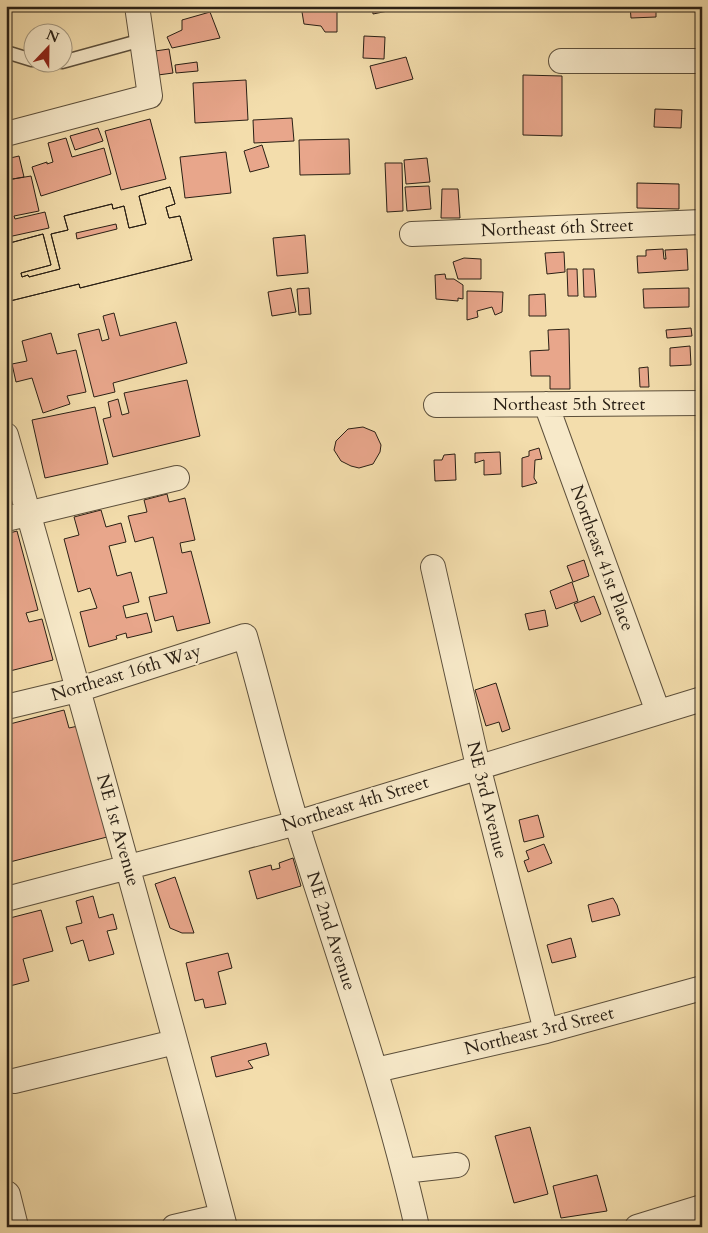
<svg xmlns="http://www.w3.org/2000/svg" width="708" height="1233" font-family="Cardo,serif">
<rect width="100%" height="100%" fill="#f3ddac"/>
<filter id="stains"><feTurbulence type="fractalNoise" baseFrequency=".004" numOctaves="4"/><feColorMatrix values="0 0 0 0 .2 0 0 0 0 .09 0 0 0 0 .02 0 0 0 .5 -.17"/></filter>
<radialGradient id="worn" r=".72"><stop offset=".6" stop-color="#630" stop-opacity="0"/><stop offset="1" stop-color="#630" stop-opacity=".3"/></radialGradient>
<!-- building -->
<path fill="#e8a68b" stroke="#2a2015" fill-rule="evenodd" d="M301 6H337V32H325L321 26 304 24Z
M372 6H413L373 14Z
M630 6H656V17L631 18Z
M210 12 220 38 172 48 167 37 182 30V20Z
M364 36 385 37 384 59 363 58Z
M169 49 173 73 158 75 155 51Z
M406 57 413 79 376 89 370 66Z
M197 62 198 71 176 73 175 65Z
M523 75 562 76V136L523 135Z
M246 80 248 120 195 123 193 83Z
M655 109 682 110 681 128 654 127Z
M292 118 294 141 254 143 253 120Z
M150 119 166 179 121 190 105 131Z
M98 128 103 141 75 150 70 136Z
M66 138 72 157 104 148 111 174 41 196 32 167 47 162V164L53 162 48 143Z
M349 139 350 174 300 175 299 140Z
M262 145 269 167 250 172 244 151Z
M226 152 231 193 185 198 180 157Z
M19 156 24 177 7 180 31 176 39 211 14 216 15 219 45 212 49 228 8 237 6 235V159Z
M427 158 430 182 406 184 404 160Z
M385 163H402L403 211 387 212Z
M637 183 679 184V209L637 208Z
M429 186 431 209 407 211 405 187Z
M170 187 175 204 166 207 169 218 180 216 192 260 80 288 79 284 6 302V244L43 234 51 265 21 273 22 277 28 275 29 277 60 269 51 234 68 230 64 216 112 204 113 209 124 206 129 228 146 224 139 196ZM116 224 117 229 77 239 76 233Z
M170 187 175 204 166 207 169 218 180 216 192 260 80 288 79 284 6 302V244L43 234 51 265 21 273 22 277 28 275 29 277 60 269 51 234 68 230 64 216 112 204 113 209 124 206 129 228 146 224 139 196Z
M442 189H458L460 218H441Z
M305 235 308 273 277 276 273 238Z
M663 249 664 259H666L665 250 687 249 688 270 638 273 637 256H646V250Z
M564 252 565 272 547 274 545 253Z
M464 258 481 259V279H458L453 262Z
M567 269H577L578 296H568Z
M583 269H594L596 297H584Z
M445 274 446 279H454L463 285V299L458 298V301L436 299 435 275Z
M291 288 296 312 272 316 268 292Z
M309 288 311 314 299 315 297 289Z
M689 288V307L644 308 643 289Z
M467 291 503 292 502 312 495 315 492 307 477 311 478 317 467 320Z
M545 294 546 316H529V295Z
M114 313 120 336 176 322 187 363 113 383 115 392 94 397 78 334 99 329 102 341 109 339 103 316Z
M691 328 692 336 667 338 666 330Z
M569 329 570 389H550V376H531L530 351 549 350 548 330Z
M51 333 57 354 76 350 86 392 67 396 70 404 43 413 32 378 16 382 12 364 27 361 22 341Z
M690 346 691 365 670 366V348Z
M648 367 649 387H640L639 368Z
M187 380 200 436 113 457 103 419 111 417 108 402 118 399 122 415 129 413 124 393Z
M95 407 108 464 45 478 32 420Z
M363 427 375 432 381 445 380 452 373 464 359 468 351 466 341 461 334 450 336 441 348 429Z
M539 448 542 459 535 460 534 478 537 483 522 487V458L529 456V451Z
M500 452 501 474 484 475V460L475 463V453Z
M455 454 456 480 435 481 434 460H442L444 455Z
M167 494 169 502 185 498 195 540 180 543 182 553 191 551 210 623 177 631 173 616 155 621 149 597 167 593 153 537 135 542 128 516 147 512 144 500Z
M101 510 106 527 121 523 126 542 109 546 117 576 131 572 139 602 123 606 126 618 147 613 152 632 127 638 126 633 116 636 117 639 89 647 80 612 97 608 90 588 78 592 64 539 79 535 74 517Z
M17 531 38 610 26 613 29 622 42 619 53 660 6 672V534Z
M584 560 589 576 573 582 567 566Z
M572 582 578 601 556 609 550 591Z
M594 596 601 614 581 622 574 604Z
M545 610 548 626 529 630 525 614Z
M496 683 510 729 502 732 499 722 486 726 475 690Z
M64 710 69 728 78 726 107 837 6 863V725Z
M538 815 544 837 524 842 519 820Z
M544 844 552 863 528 872 524 861 529 859 526 851Z
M293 858 301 886 257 899 249 871 271 865 272 870 280 868 279 863Z
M175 877 194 933H182L170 928 155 884Z
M93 896 99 918 113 914 117 929 107 931 114 954 89 961 83 940 71 944 66 927 82 923 76 901Z
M613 898 617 905 620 915 592 922 588 905Z
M41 910 53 951 23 959 29 981 6 987V919Z
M571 938 576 957 552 963 547 945Z
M228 953 232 968 218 972 226 1004 205 1008 203 999 195 1001 186 963Z
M266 1043 269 1055 248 1061 253 1068 216 1077 211 1057Z
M530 1127 548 1194 514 1203 495 1136Z
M597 1175 607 1211 561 1218 553 1186Z"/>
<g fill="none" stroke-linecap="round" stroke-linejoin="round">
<defs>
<path id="service" d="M6 52 32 60
M62 62 142 40"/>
<path id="minor" d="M561 61H702
M6 134 150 96 137 6
M412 234 702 222
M546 404 658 712
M436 405 702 403
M6 435C81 698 155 962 225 1227
M6 519 177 478
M433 567 478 766 546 1031
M6 707 77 690 245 636C263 699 278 763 297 825 339 959 386 1090 417 1227
M6 899 297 823 702 699
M376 1070 546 1031 702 988
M14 1081 175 1042
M404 1171 457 1165
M174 1227 222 1216
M637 1227 702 1207"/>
<path id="tertiary" d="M6 1195 14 1227"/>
</defs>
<!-- service casing -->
<use href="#service" stroke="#5c4f3b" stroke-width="15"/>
<!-- minor casing -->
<use href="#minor" stroke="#5c4f3b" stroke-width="26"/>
<!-- tertiary casing -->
<use href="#tertiary" stroke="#5c4f3b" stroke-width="30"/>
<!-- service -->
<use href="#service" stroke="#f7e9c9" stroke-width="12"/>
<!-- minor -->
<use href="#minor" stroke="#f7e9c9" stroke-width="24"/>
<!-- tertiary -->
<use href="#tertiary" stroke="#f7e9c9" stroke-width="28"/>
</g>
<g text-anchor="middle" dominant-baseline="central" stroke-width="4.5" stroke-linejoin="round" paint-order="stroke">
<!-- street labels -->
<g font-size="18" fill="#2a2015" stroke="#f7e9c9">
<text transform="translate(557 228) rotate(-2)">Northeast 6th Street</text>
<text x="569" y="404">Northeast 5th Street</text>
<text transform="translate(602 558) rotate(70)">Northeast 41st Place</text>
<text transform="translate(126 673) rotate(-17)">Northeast 16th Way</text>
<text transform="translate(487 800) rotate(76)">NE 3rd Avenue</text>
<text transform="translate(355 804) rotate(-17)">Northeast 4th Street</text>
<text transform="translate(118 830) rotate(74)">NE 1st Avenue</text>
<text transform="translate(331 931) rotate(72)">NE 2nd Avenue</text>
<text transform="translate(539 1031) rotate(-14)">Northeast 3rd Street</text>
</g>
</g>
<!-- margin -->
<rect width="708" height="1233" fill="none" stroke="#f3ddac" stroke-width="25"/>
<rect x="8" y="8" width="693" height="1218" fill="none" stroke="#2a2015" stroke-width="2.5"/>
<rect x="12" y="12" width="683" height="1208" fill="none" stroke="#2a2015"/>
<!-- north arrow -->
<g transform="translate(48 48) rotate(22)"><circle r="24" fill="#f7e9c9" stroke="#a59981"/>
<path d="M0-4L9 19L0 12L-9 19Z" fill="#8f2418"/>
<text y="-8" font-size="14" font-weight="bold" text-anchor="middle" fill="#2a2015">N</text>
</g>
<rect width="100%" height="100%" filter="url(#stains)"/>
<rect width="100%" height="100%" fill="url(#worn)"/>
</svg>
